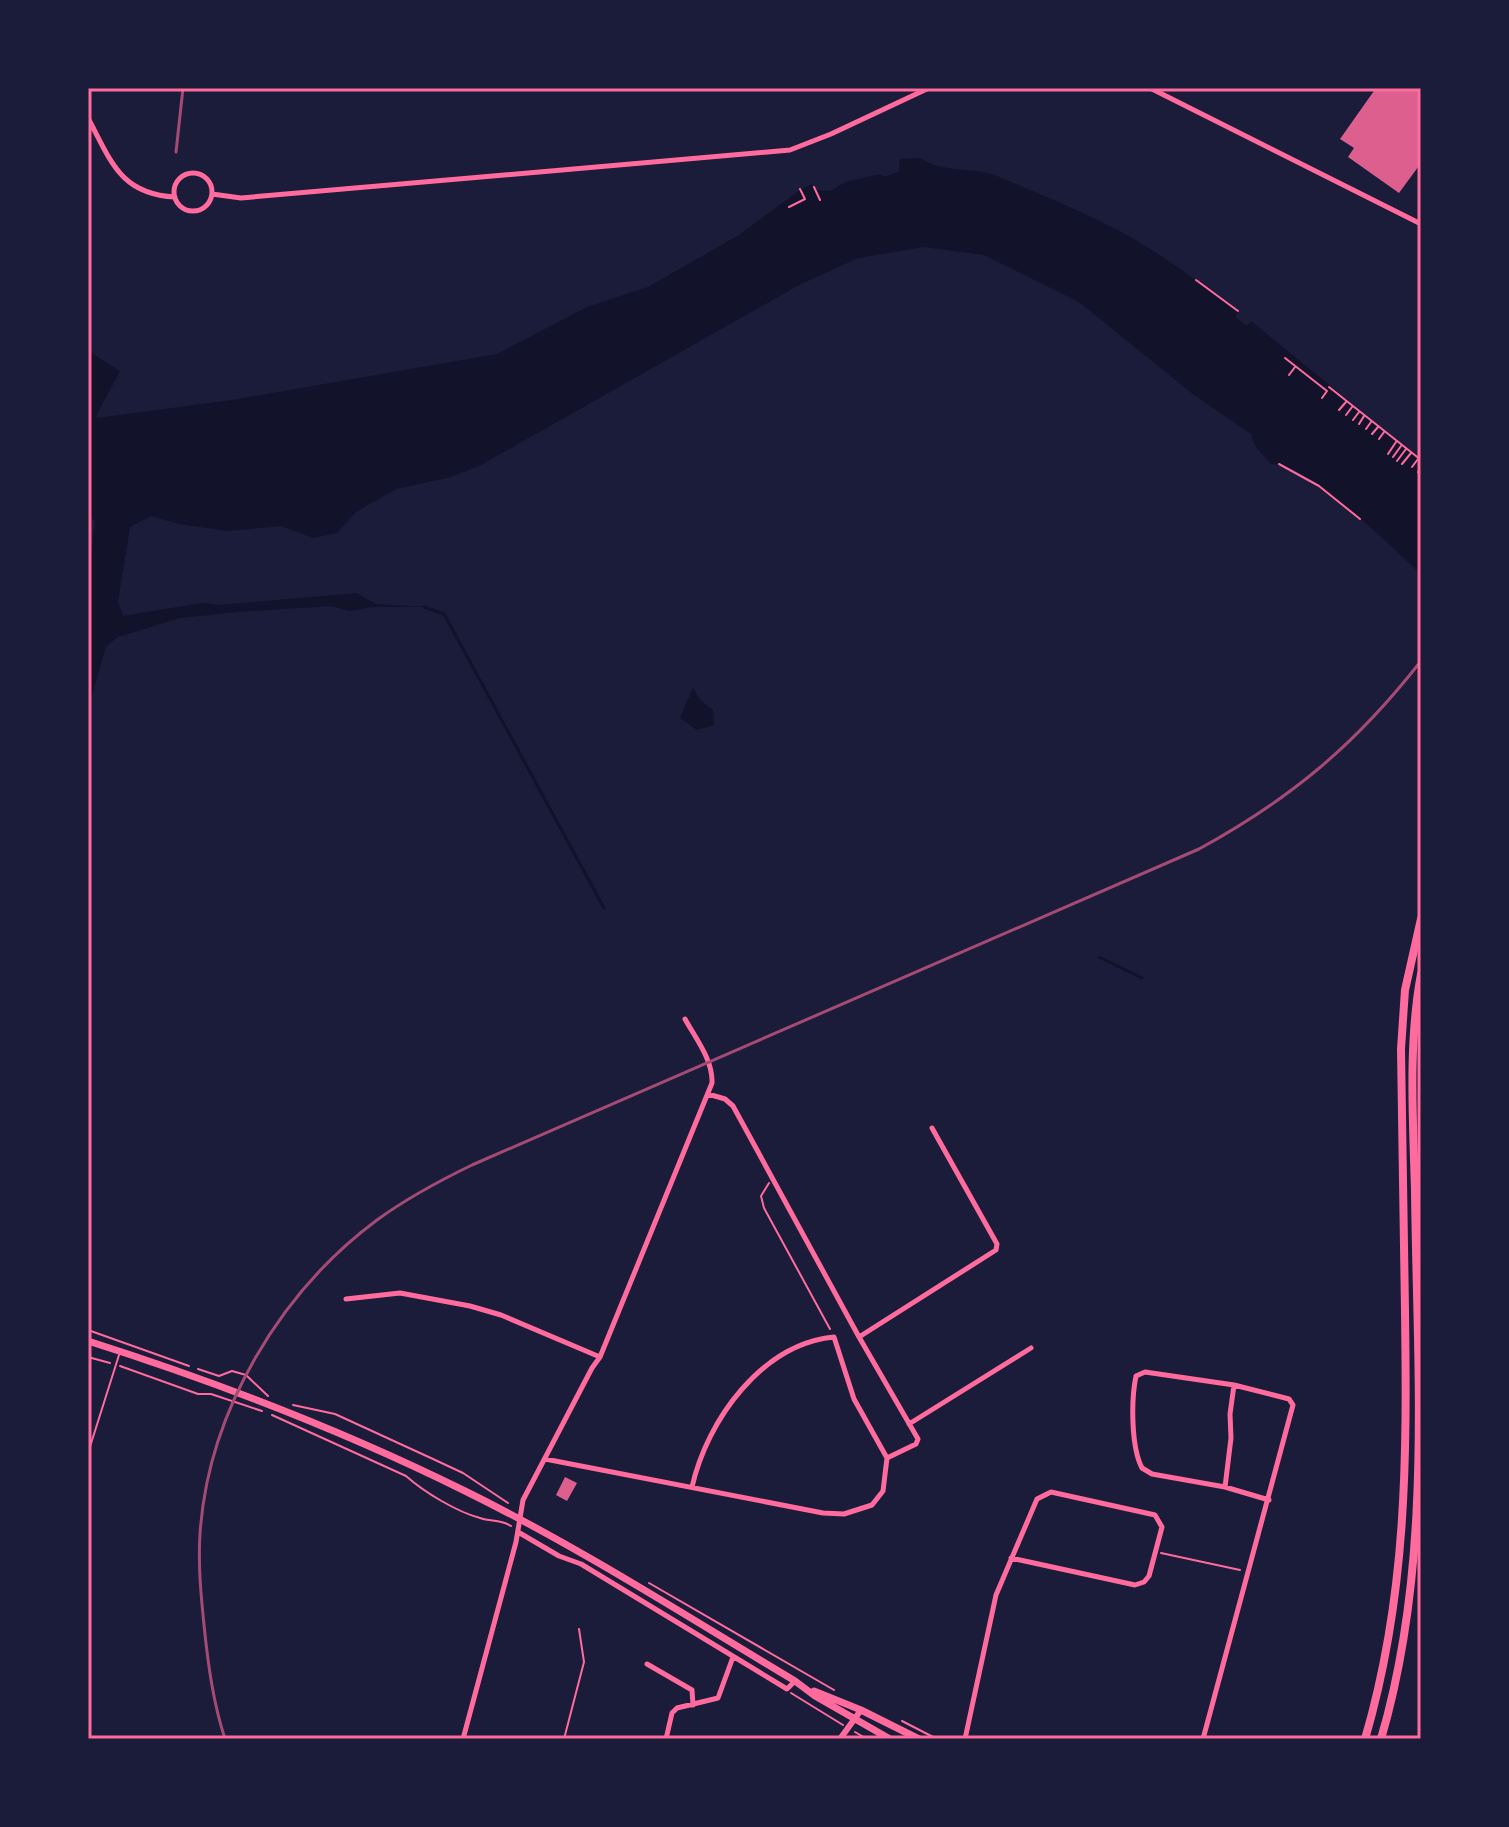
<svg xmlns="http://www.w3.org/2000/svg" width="1509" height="1827" font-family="'Varela Round',sans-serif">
<rect width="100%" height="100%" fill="#1b1b3a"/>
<!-- water -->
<path fill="#12122b" d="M920 158C944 174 972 166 997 176 1048 198 1100 218 1147 247 1179 267 1208 289 1238 311L1235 317 1247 326 1251 321 1421 460V574C1390 546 1310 465 1271 464L1255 446 1251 434 1194 395 1079 302 984 255 924 247 858 258 799 285 481 465 451 477 396 489 356 512 337 533 313 538 281 526 229 531 178 524 151 516 130 527 118 602 123 616 202 603 219 605 357 593 375 604 424 607H373L349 611 331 606 237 612 180 618 118 637 106 646 88 709V587L95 521 88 515V351L120 371 96 416 97 418 232 400 497 354 587 307 648 287 739 235 800 190 812 184 815 190 830 191 846 182 880 174 885 177 899 171 900 159Z
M693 688 701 701 713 710 714 725 697 730 680 718Z"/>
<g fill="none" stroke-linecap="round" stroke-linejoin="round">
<!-- stream -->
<path stroke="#12122b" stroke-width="3" d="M424 607 444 614 604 908
M1099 957 1142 978"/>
</g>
<!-- building -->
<path fill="#dd5f8e" d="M1376 88H1421V163L1399 193 1348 157 1354 148 1340 139Z
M565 1477 577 1483 567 1501 556 1495Z"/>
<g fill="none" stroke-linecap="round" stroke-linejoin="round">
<!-- path -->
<path stroke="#ff6b9d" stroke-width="2" d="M814 187 820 200
M789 207 805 199 800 189
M1196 280 1238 311
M1285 358 1327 391 1322 398
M1289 375 1295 367
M1329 387 1421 460
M1339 410 1346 402
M1346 415 1352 407
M1353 420 1359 412
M1359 424 1364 416
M1366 429 1371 422
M1372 434 1378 427
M1379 439 1384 432
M1388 454 1396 442
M1393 457 1401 446
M1397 461 1406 449
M1279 464 1319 486 1360 519
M1402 464 1411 453
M1412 467 1418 459
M1418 472 1421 468
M769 1183 761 1196 764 1208 830 1329
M88 1330 189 1366
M88 1357 110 1363
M120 1366 198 1394H211L262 1411
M198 1369 219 1376 232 1371 246 1375 268 1396
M293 1405 335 1414 433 1459 463 1473 508 1503
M272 1415 406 1476C424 1492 457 1512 480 1518 491 1522 500 1519 511 1526
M1161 1553 1240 1570
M649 1583 834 1690
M791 1693 843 1725
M902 1721 937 1739
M855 1732 867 1739"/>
<!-- service -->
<path stroke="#ff6b9d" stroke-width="2" d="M88 1453 119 1355
M564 1739 584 1662 579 1629"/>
<!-- minor -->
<path stroke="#ff6b9d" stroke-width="5" d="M1150 88 1421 224
M88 118C111 161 120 194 175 197
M174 192a19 19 0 1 1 38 0a19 19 0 1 1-38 0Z
M212 194 241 198 790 150 831 134 929 88
M708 1094 725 1099 733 1106 859 1337
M346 1299 400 1293 470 1306 501 1315 600 1357
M909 1424 1031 1348
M887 1458 916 1444 918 1439 859 1337 996 1250 997 1244 932 1128
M545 1459 823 1513 844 1514 872 1505 883 1491 887 1458 854 1399 834 1337C762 1344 707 1420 692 1487
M1225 1487 1231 1438 1230 1414 1234 1385
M518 1532 559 1556 581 1564 787 1689 795 1681
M647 1664 692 1690 693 1705
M463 1739 516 1542 523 1500 592 1368 600 1357 712 1083C713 1060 696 1039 685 1019
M666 1739 672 1713 677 1708 718 1698 733 1657
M965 1739 996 1595 1037 1499 1051 1492 1155 1515 1162 1527 1149 1576 1144 1582 1135 1585 1011 1558
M1203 1739 1293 1405 1289 1399 1234 1385 1145 1372 1136 1376C1131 1400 1131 1447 1142 1468L1152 1474 1225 1487 1269 1500"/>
<!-- tertiary -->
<path stroke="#ff6b9d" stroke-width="6" d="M840 1739 861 1710"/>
<!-- secondary -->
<path stroke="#ff6b9d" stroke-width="7" d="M88 1341C217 1382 344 1431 465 1491 579 1547 686 1616 795 1681L815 1696 890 1739
M814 1691 861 1710 919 1739"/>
<!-- primary -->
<path stroke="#ff6b9d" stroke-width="8" d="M1365 1739C1407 1596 1407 1458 1405 1311 1404 1224 1402 1137 1401 1049L1405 990 1421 919
M1381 1739C1433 1562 1417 1373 1415 1191 1413 1119 1408 1044 1421 974"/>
<!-- rail -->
<path stroke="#a44b75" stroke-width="3" d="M176 152 183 88
M225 1739C213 1702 208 1664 204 1625 201 1595 198 1565 200 1534 208 1412 280 1292 377 1220 407 1198 439 1181 472 1165L1199 849C1292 798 1356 744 1421 661"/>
</g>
<!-- border -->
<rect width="1509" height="1827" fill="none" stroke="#1b1b3a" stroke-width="180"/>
<rect x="90" y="90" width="1329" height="1647" fill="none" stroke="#ff6b9d" stroke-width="3"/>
</svg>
